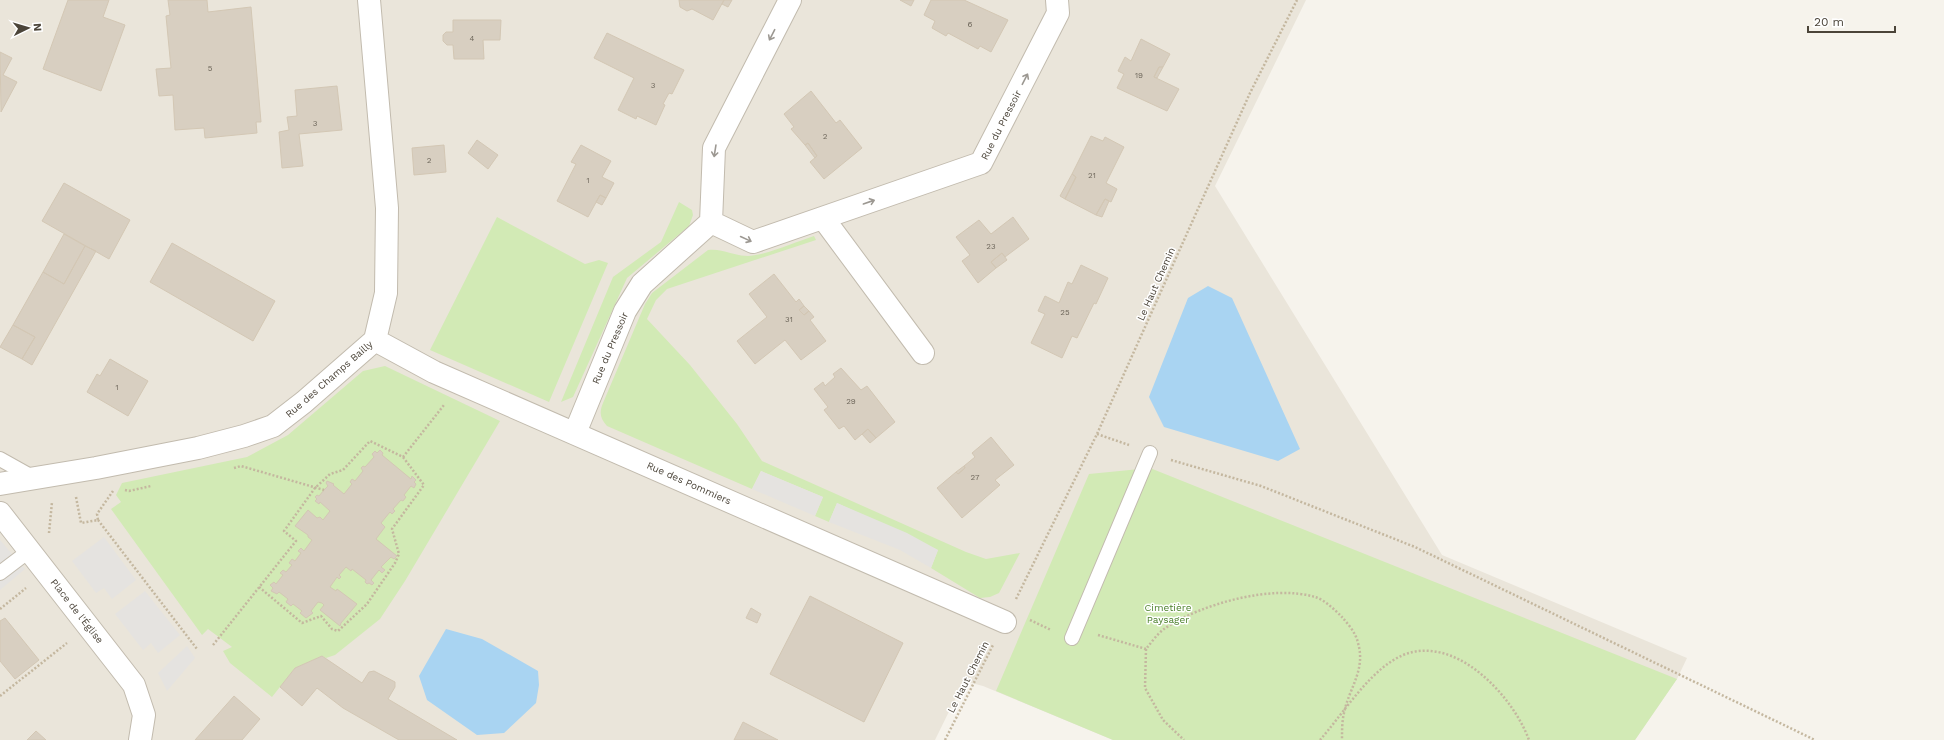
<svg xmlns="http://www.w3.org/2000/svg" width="1944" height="740" font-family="'Work Sans',sans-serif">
<rect width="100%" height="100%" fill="#f6f3ec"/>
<!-- residential -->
<path fill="#eae5da" d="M0 0H1306L1215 186 1442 555 1687 658 1677 679 1635 740H1113L983 686 964 681 935 740H0Z"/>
<!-- green -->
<path fill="#d2eab5" d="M679 202 692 210 693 215 689 226 627 278 573 397 561 402 613 277 661 242Z
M497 217 585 264 599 260 608 263 549 402 430 350Z
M814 236 816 240 667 289 656 300 647 319 690 365 737 424 762 461 966 552 986 559 1020 553 999 593 990 597 980 598 931 568 938 550 837 503 829 522 815 516 823 497 761 471 752 489 607 426C600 418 599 413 603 403L645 304 652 293 708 250C722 248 734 256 748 256 767 255 795 242 814 236Z
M385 366 500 421 405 581 380 619 335 655 326 658 322 656 295 668 272 697 230 663 223 651 232 647 208 629 202 635 111 509 121 502 116 495 122 483 247 457 288 435 363 371Z
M1150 468 1677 679 1635 740H1113L996 691 1089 474Z"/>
<!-- parking -->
<path fill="#e5e3e0" d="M761 471 823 497 815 516 752 489Z
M837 503 907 533 938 550 931 568 900 550 829 522Z
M104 537 136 580 112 599 104 588 96 593 72 561Z
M0 540 25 569 0 590Z
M145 591 180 635 158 653 151 643 143 650 115 614Z
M187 646 195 658 167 691 158 673Z"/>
<!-- water -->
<path fill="#a9d4f2" d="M1208 286 1232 298 1300 449 1278 461 1164 427 1149 397 1188 298Z
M446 629 482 639 538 671 539 685 536 703 504 733 477 735 427 700 419 676Z"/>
<!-- building -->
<path fill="#d8cfc1" stroke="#d3c7b4" d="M68 0H109L103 17 125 25 101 91 43 69Z
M168 0H207L208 12 251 7 261 122H256L257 133 205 138 204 128 175 130 173 95 159 96 156 69 171 68 166 16 170 15Z
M679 0H724L713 20 692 9 687 11 680 7Z
M724 0H732L728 7 722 4Z
M900 0H914L911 6Z
M931 0H964L1008 20 991 52 980 46 978 49 948 33 946 36 932 28 935 21 924 15Z
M453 20H501L500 40H483L484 59H454L453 45H447L443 41V35L446 32H453Z
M607 33 684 70 672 94 669 93 663 104 665 105 656 125 637 116 636 119 618 110 634 78 594 58Z
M1141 39 1170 54 1163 67H1159L1154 77 1179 89 1167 111 1117 88 1124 74 1118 71 1125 57 1131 61Z
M0 52 12 58 3 75 17 82 1 112Z
M1159 67H1163L1157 78 1154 77Z
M337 86 342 130 299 134 303 166 282 168 279 132 289 130 287 117 297 116 295 90Z
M811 91 836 123 840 120 862 148 824 179 810 162 817 156 808 143 805 145 791 129 794 127 784 114Z
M1091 136 1103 141 1105 137 1124 147 1106 183 1117 189 1111 202 1105 199 1096 215 1065 199 1076 177 1072 174Z
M477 140 498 155 488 169 468 153Z
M808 143 817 156 815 158 805 145Z
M444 145 446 172 414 175 412 148Z
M581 145 611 161 602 177 614 183 606 198 600 195 588 217 557 201 576 164 571 162Z
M1072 174 1076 177 1065 199 1060 196Z
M64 183 130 220 109 259 42 221Z
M600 195 606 198 602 205 596 202Z
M1105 199 1109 201 1102 217 1096 215Z
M1013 217 1029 239 1005 257 1002 253 991 262 996 268 978 283 962 261 970 255 956 237 979 220 991 234Z
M64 234 85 246 64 284 43 272Z
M172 243 275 301 253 341 150 282Z
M85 246 96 251 32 365 22 359 35 337 13 325 43 272 64 284Z
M1002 253 1007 260 996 268 991 262Z
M1081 265 1108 278 1096 304 1094 303 1077 338 1072 336 1062 358 1031 343 1045 314 1038 311 1045 296 1059 303 1068 282 1072 284Z
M774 274 796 302 799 299 804 306 799 310 804 315 809 311 814 317 810 320 826 341 801 360 785 340 755 364 737 341 767 317 749 294Z
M804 306 809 311 804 315 799 310Z
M13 325 35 337 22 359 0 347Z
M110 359 148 381 128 416 87 392 97 374 100 376Z
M841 368 861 390 867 386 895 422 876 438 868 429 855 440 844 426 839 429 824 410 828 407 814 389 823 382 825 386 835 377 833 374Z
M868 429 876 438 870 443 862 434Z
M991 437 1014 465 995 480 1000 485 962 518 937 488 956 472 958 474 965 468 964 466 975 457 972 453Z
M380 450 383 453 382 455 411 479 412 476 416 480 414 482 416 484 414 488 411 486 404 495 406 497 403 501 401 500 393 509 395 511 392 514 390 512 381 523 385 527 376 539 397 556 394 559 391 557 381 567 385 570 382 573 379 570 371 580 374 583 372 585 369 583 367 584 365 582 366 580 352 569 351 571 346 567 339 575 341 577 339 579 337 577 330 587 336 591 337 589 357 604 341 623 340 626 320 610 324 605 322 603 318 602 311 611 313 613 306 618 300 613 302 611 293 604 291 606 286 602 288 599 279 592 277 594 271 591 273 588 270 585 274 582 276 584 283 575 280 573 283 570 286 572 292 565 289 563 292 559 295 561 301 553 298 551 301 548 304 551 312 540 308 537V535L295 526 308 510 317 518 320 517 323 520 330 511 320 502 319 504 315 501 317 499 315 497 317 495 319 496 324 490 328 486 326 483 327 481 334 484 333 485 344 494 352 484 350 482 352 479 355 481 363 471 361 468 363 466 365 467 374 457 372 454 375 451 377 453Z
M964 466 965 468 958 474 956 472Z
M810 596 903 643 864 722 770 674Z
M751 608 761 614 757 623 746 618Z
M5 618 39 660 15 679 0 661V621Z
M322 656 362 683 369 672 374 671 395 682V687L388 699 457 740H399L343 708 317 688 302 706 280 687 295 668Z
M234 696 260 719 242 740H195Z
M743 722 778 740H734Z
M36 731 46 740H27Z"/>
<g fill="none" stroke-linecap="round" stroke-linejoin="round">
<defs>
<path id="service" d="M0 459 34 478
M0 573 29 551
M1072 638 1150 453"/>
<path id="minor" d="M823 218 923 353
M711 222 753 242 981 163 1058 13 1057 0
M375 340 434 372 1005 622
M575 433 625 311 642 284 711 222 714 148 790 0
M0 484 96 468 198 448 244 436 273 426 304 402 375 340 386 293 387 208 369 0
M0 513 134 685 144 715 140 740"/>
</defs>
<!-- service casing -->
<use href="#service" stroke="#c2bbae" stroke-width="16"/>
<!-- minor casing -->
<use href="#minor" stroke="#c2bbae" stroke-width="24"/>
<!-- path -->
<path stroke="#c4b79f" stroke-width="2.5" stroke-dasharray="2 2" stroke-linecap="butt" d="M1097 434 1129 445
M1171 460 1261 486 1415 547 1815 740
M234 468 241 466 324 490
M125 490 129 491 151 486
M76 497 81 523 98 520 97 514 113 491
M98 520 197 649
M49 533 52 502
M259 587 302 623 321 616 332 629 338 631 367 604 395 563 399 554 392 529 424 485 403 457
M1016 599 1097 434 1250 93 1297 0
M0 609 26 588
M1030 620 1051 630
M1098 635 1146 649C1151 643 1157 634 1164 629 1200 604 1273 584 1315 597 1325 600 1335 610 1342 617 1348 624 1356 633 1358 643 1366 670 1349 688 1344 713 1342 721 1342 731 1342 740
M213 645 296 541 284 531 315 488 330 474 343 470 370 441 403 457 444 405
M1146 649 1145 688 1163 720 1184 740
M0 696 67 643
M945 740 993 645
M1320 740C1341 716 1365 678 1392 661 1446 625 1511 691 1529 740"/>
<!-- service -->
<use href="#service" stroke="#fff" stroke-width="14"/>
<!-- minor -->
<use href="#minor" stroke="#fff" stroke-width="22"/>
</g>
<!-- one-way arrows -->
<defs><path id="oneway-shaft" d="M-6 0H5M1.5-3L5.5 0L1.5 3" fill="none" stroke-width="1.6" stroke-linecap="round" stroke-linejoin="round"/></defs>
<g stroke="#9c9892">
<use href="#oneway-shaft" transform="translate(772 35) rotate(117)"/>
<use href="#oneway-shaft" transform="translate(1025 79) rotate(-63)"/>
<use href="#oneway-shaft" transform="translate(715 151) rotate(99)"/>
<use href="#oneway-shaft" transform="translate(869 202) rotate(-19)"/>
<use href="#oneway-shaft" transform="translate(746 239) rotate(25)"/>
</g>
<g text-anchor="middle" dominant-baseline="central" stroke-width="3" stroke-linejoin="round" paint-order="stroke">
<!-- number labels -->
<g font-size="8" fill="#6e675b">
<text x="970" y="24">6</text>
<text x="472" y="38">4</text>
<text x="210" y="68">5</text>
<text x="1139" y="75">19</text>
<text x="653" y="85">3</text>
<text x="315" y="123">3</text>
<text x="825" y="136">2</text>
<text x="429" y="160">2</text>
<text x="1092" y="175">21</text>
<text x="588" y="180">1</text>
<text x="991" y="246">23</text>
<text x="1065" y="312">25</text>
<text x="789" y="319">31</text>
<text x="117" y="387">1</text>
<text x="851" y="401">29</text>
<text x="975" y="477">27</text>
</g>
<!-- street labels -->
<g font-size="10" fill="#4b4439" stroke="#fff">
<text transform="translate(1001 125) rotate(-63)">Rue du Pressoir</text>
<text transform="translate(1156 284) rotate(-66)">Le Haut Chemin</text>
<text transform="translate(610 348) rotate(-67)">Rue du Pressoir</text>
<text transform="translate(329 379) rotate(-41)">Rue des Champs Bailly</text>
<text transform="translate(689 483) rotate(24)">Rue des Pommiers</text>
<text transform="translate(77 611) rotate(52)">Place de l'Église</text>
<text transform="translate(968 677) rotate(-63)">Le Haut Chemin</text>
</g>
<!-- park labels -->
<g font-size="10" fill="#4a7f2a" stroke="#fff">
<text x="1168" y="607">Cimetière<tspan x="1168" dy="12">Paysager</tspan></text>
</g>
</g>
<!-- north arrow -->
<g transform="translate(28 28) rotate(85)" stroke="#ffffff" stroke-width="3" paint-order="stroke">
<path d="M0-3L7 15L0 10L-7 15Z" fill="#4b4439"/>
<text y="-6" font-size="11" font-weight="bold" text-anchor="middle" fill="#4b4439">N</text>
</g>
<!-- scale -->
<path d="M1808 26v6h87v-6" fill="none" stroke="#4b4439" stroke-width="2"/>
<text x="1814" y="26" font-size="12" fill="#4b4439" stroke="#ffffff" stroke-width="3" paint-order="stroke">20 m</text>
</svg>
